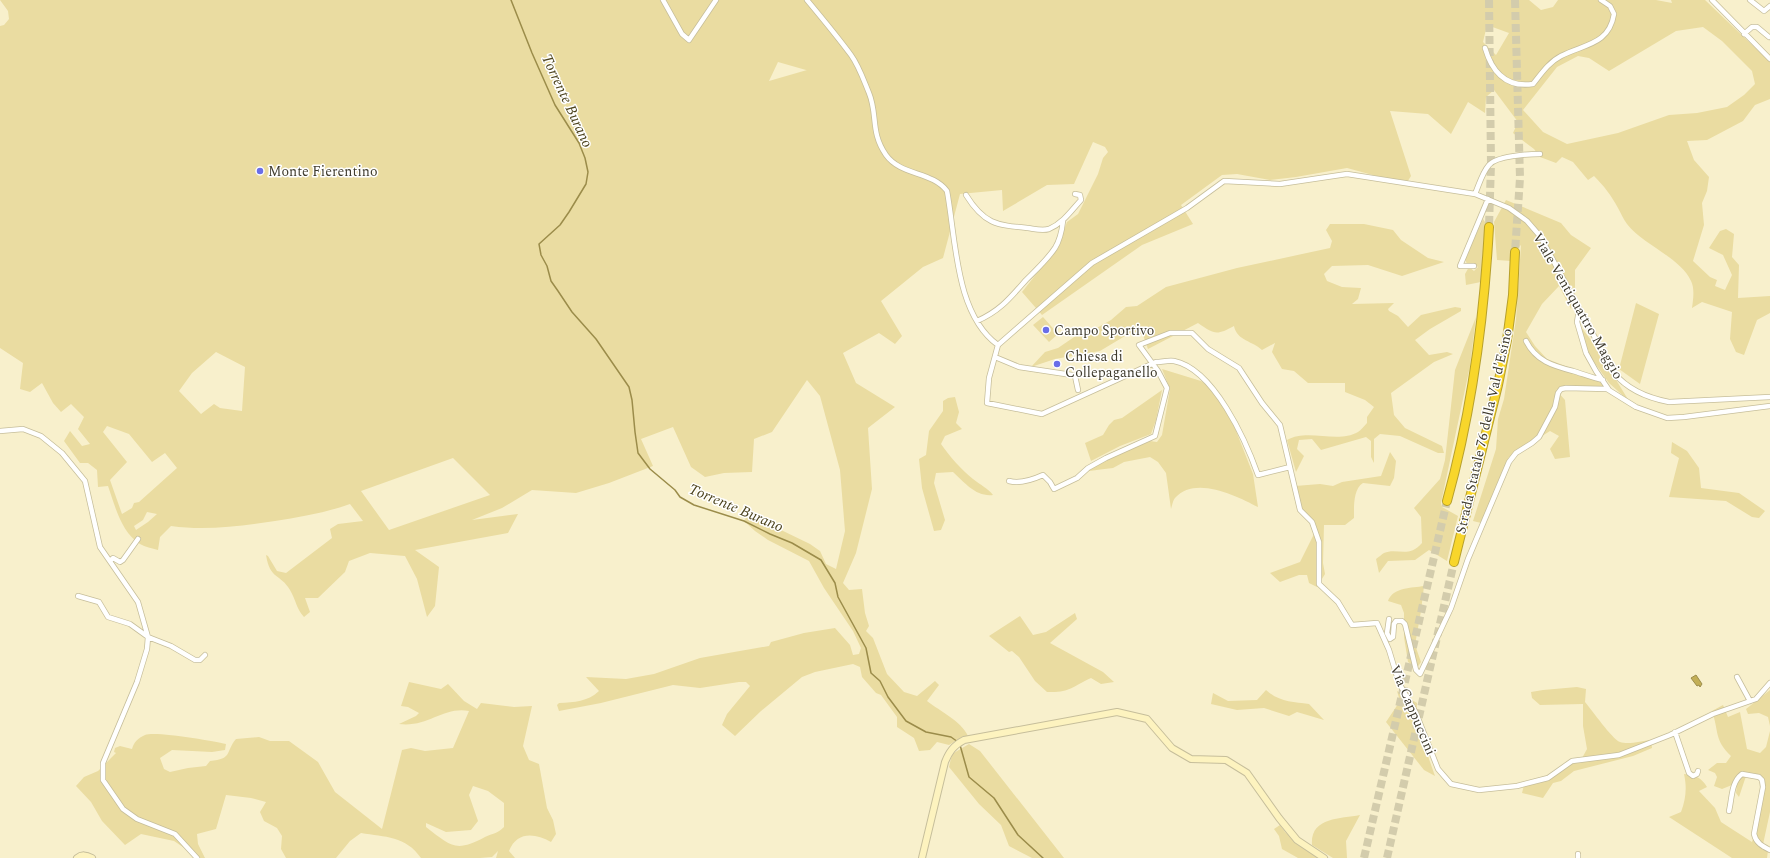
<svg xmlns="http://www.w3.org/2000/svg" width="1770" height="858" font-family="Spectral,serif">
<rect width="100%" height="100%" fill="#f8f0cc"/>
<!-- green -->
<path fill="#eadca1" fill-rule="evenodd" d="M0 0H1529L1541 10 1553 7 1558 0H1656L1672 3 1671 0H1705L1770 62V99L1755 105 1743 121 1707 140 1687 141 1694 160 1709 177 1707 191 1702 203 1704 225 1693 261 1710 277 1717 280 1715 286 1725 290 1732 275 1723 255 1709 248 1720 231 1726 229 1734 234 1732 257 1739 265 1738 298 1770 296V313L1757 320 1744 355 1736 352 1730 339 1732 312 1702 302 1692 308C1693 300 1695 289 1691 281 1680 257 1643 245 1627 224 1623 219 1621 213 1618 208 1611 195 1604 186 1594 176L1588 180 1573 162 1562 157 1556 163 1540 157 1534 149 1513 133 1518 122 1494 90 1486 97 1485 113 1468 102 1451 134 1428 114 1390 111 1411 176 1406 184 1347 168 1296 177 1270 180 1237 174 1222 175 1181 205 1193 224 1142 245 1042 315 1022 292 1057 248 1067 222 1078 214 1098 174 1103 158 1108 152 1105 147 1093 142 1074 184 1047 185 1003 211 1002 190 960 194 943 258 923 267 881 301 902 336 895 344 879 333 843 353 856 383 895 407 868 428 872 489 856 553 843 583 849 590 862 589 865 613 869 626 866 631 873 638 887 674 904 692 917 696 935 681 939 685 927 701C941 712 960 720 968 736L962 737 949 745 937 742 930 750 919 751 914 738 897 727V717L881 695 876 693 862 677 860 667 853 664 815 672 802 677 761 711 735 736 722 725 727 714 750 686 746 682H739L700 688 673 685 601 703 559 711 557 705 559 703C575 702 587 702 599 691L586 677 626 679 654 674 700 658 769 646 771 642 804 633 835 628 850 645 853 655 859 654 861 648 853 631 824 588 809 561 768 540 755 531 744 521 749 513 765 526 779 529 810 544 820 551 826 564 836 569 845 531 840 470 820 396 807 380 772 432 754 439 752 472 724 473 705 477 691 467 673 427 641 439 653 466 609 483 576 493 532 490 502 508 472 520 518 514 508 533 415 550 439 567 435 606 427 617 417 579 405 556 370 553 349 561 345 572 318 598H305L310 612 304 617C296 608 296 600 290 590 280 573 270 580 266 555L268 556 277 571 286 573 332 538 330 529 338 524 363 521 350 504C325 513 300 517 275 521 240 526 206 531 171 526L160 537 158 550C152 548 145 547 140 544 121 532 115 506 108 486L98 487 97 470 88 463H80L64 441 70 431 82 446 90 444 78 429 84 417 71 404 61 412 53 403 42 383 30 392 20 389 23 363 0 348V26L4 25 9 19 8 11ZM1487 25 1509 33 1496 55 1483 42ZM1703 27 1722 41 1752 71 1755 84 1744 95 1727 107 1697 113 1669 115 1618 133 1567 144 1543 132 1523 110 1557 67 1578 56 1589 58 1609 71 1676 31ZM778 62 806 70H807L769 81ZM216 352 245 367 242 411 220 408 214 404 201 414 179 391 192 373ZM107 426 129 434 152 462 165 453 177 468 139 502 134 503 132 508 122 514 110 480 127 462 103 432ZM453 458 490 495 389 530 361 491ZM147 512 157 514 148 522 136 530 134 526 143 520Z
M1506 200 1561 223 1571 235 1591 248 1575 270V287L1571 309 1559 286 1542 304 1526 332 1535 346 1547 359 1589 375 1606 386H1564L1556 390 1565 400 1570 457 1555 459 1550 449 1559 436 1550 431 1509 457 1481 523 1473 521 1496 449 1498 419 1504 399 1516 319 1521 245 1512 254 1511 261 1497 260 1494 222Z
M1483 219 1485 222 1481 282 1466 285 1465 274 1469 267 1474 271 1478 267 1474 264H1467L1465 259Z
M1330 224H1364L1393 230 1401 240 1428 258 1444 262 1402 276 1368 265 1332 266 1324 274 1327 281 1342 287 1361 288 1358 299 1352 304 1394 303 1388 309 1389 311 1398 316 1408 327 1421 315 1455 307 1461 308V311L1430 329 1415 340 1429 355 1447 352 1453 354 1434 362 1391 393 1394 415 1405 428 1442 446 1444 453H1438L1400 436 1380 434 1374 439V463L1371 457V441L1366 437 1321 450 1312 439 1299 440 1297 449 1304 456 1296 472 1287 440C1308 428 1337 444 1358 432 1361 430 1364 426 1367 423V417L1374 407 1365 400 1345 392V383H1308L1294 371 1282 369 1272 352 1275 343 1262 350C1253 341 1237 341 1234 326 1216 336 1214 334 1198 323L1148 349 1143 335 1130 333 1100 351 1055 359 1031 367 1045 352 1058 348 1083 331 1095 329 1111 320 1126 307 1137 306 1166 287 1237 268 1330 248 1332 241 1326 230Z
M1636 303 1659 314 1640 384 1619 369Z
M1043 317 1058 334 1049 342 1033 325Z
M1476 317 1470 366 1441 503 1442 507 1458 516 1447 561 1429 550 1415 560 1388 561 1379 573 1376 559C1379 557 1382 554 1384 553 1397 547 1408 559 1422 543L1421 517 1414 508 1440 479 1445 460 1455 370Z
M1581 327 1594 344 1629 401 1609 383 1589 355Z
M1162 369 1201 381 1207 385 1229 413 1253 474 1258 507C1237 496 1195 475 1175 498 1173 500 1172 506 1171 509L1166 473 1158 462 1150 457 1124 462 1113 468 1088 471 1108 459 1150 441 1157 442 1162 435 1170 389Z
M1162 390 1156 420 1151 434 1120 446 1091 461 1085 443 1103 435 1109 425 1114 420 1122 418Z
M955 397 959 412 956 423 962 429 945 436 941 444C950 457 961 469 973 479 980 485 988 488 993 495 976 497 965 483 953 472L936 473 934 483 945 520 941 530 934 531 922 488 919 459 926 455 929 431 943 411V401L948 398Z
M1672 442 1687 451 1699 468 1701 488 1739 493 1765 511 1759 518 1752 517 1726 501 1669 497 1679 458 1671 453Z
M1390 452 1396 461 1394 478 1390 486 1363 483C1353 489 1354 507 1354 518L1345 525H1324L1323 563 1325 574 1317 587 1309 583 1307 575H1299L1280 582 1270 573 1300 562 1315 532 1299 503 1295 486 1320 484 1333 486 1342 482 1381 476Z
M1424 586 1421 611 1415 645 1421 662 1417 668 1408 662 1404 637V613L1401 605 1388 601C1393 587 1412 588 1424 586Z
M1075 613 1077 619 1050 643 1103 672 1114 682 1101 684 1091 678C1071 687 1070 693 1047 692L1035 681 1019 657 1012 651 1009 652 989 636 1020 616 1033 635 1046 632Z
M409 682 441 689 448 684 464 701 477 709 481 703 514 707 532 706 523 746 529 760 539 764 547 808 553 820 556 834 551 842C535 833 517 831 509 851L515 858H496L498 851 492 857 480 858H421C406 836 385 837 361 833L350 841 336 858H286L281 849 282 836 277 828 264 821 260 812 266 802 251 798 226 795 216 829 197 834 198 844 205 858H199L174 841 141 834 125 845 102 821 91 802 76 786 84 777 98 771 116 753 114 752 115 748 120 746 132 749C134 742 138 738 145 735 156 731 212 741 226 744L225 750 212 752 172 750 160 758 164 769 170 772 188 768 206 766 210 761C233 759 225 752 236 739L259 737 270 741H289L318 762 335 792 382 829 402 750 411 748 425 751 453 748 469 711C444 706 427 728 399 724L416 716 419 713 408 707 401 706ZM473 786 488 791 504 803V827C497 834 493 833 485 837 455 853 451 846 426 827V823L446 832 471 830 478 821 469 795Z
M1577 687 1586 689 1585 702C1592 710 1612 739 1620 742 1628 745 1642 741 1651 740L1652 748 1633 756 1574 771 1561 781 1553 783 1543 798 1522 793 1524 785 1542 780 1564 767 1581 760 1587 749 1583 726V704L1540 705 1532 698 1531 692 1543 690Z
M1266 690C1279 702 1293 702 1309 704L1324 720 1297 712 1289 716 1264 708 1237 710 1211 704 1213 693 1228 701 1257 700Z
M1770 690V726L1768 717 1759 713 1748 714 1746 709Z
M1397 691 1417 703 1416 722 1435 776 1424 770 1386 722 1400 701Z
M1723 705 1728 717 1740 712 1747 749 1760 753 1766 747 1770 731V812L1762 849 1768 851 1767 858H1732L1669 817 1681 812C1686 799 1687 787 1684 774 1695 775 1701 777 1707 787L1699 791 1715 808 1721 822 1752 842 1758 824 1765 782 1755 774 1747 773 1739 797 1736 793 1737 783 1722 789 1714 786 1717 777 1715 773 1708 770 1717 763H1726L1731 756C1714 740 1719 731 1712 711Z
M969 744 980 751 1064 858H1032L1009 846 1001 825 979 804 949 767 952 754Z
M1360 815 1346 841 1347 858H1333L1312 845C1310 817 1340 819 1360 815Z
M1280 825 1285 832 1318 858H1298L1282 849 1279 836 1274 829Z"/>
<!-- water -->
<path fill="#c3af56" stroke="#9b8c4a" d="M1696 675 1702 684 1700 687 1699 685 1697 686 1691 678Z"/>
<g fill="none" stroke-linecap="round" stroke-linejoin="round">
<!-- stream -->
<path stroke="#9b8c4a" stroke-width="1.5" d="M511 0 532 53 555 105 579 143 585 158 588 172 586 184 569 212 560 225 539 244 541 255 547 266 551 281 558 291 572 312 596 339 629 387 632 400 635 432 638 453 650 469 675 490 680 497 694 505 744 521 770 534 792 543 821 560 835 583 838 597 866 648 871 673 880 681 888 697 906 721 926 732 951 737 958 742
M960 745 969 777 994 798 1018 835 1043 858"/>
<!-- highway-tunnel -->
<path stroke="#d3ccac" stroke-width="8" stroke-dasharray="8 4" stroke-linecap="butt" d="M1489 0 1491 164 1489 227
M1515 0 1520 178 1515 252
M1364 858 1447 501
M1387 858 1454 562"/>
<defs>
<path id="street" d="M663 0 682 34 689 40 716 0
M807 0C822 18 837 36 851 55 859 66 864 81 869 93 878 115 870 132 886 155 901 176 932 171 947 191 956 239 955 314 998 345
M1712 0 1770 59
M1750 0 1764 11 1770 6
M1744 34 1752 27H1757L1769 37
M1485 48C1492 72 1506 88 1533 84 1541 74 1549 62 1561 56 1584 44 1609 45 1614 14L1610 6 1601 0
M1475 194C1479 185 1482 173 1489 165 1496 156 1529 154 1540 154
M966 195C984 224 996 225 1028 228 1035 229 1042 231 1049 229 1063 223 1071 211 1081 200L1080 195 1075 194
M1474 266H1460L1488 199
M1579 310 1577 322 1586 353 1596 371 1609 390
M977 321C1000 311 1010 298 1026 280 1036 270 1047 260 1055 248 1060 240 1062 230 1063 221
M1526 341C1536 361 1553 366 1573 371 1583 374 1593 378 1603 380
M995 357 1019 367 1072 375 1075 376 1078 390
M0 431 23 429 41 436 62 453 85 481 100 547 138 602 148 637 147 649 137 682 103 763V780L123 809 137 819 175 834 197 858
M1290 467 1258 475C1246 441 1214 369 1174 361 1169 360 1161 362 1156 362L1042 414 987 403 989 378 998 345 1092 263 1187 208 1224 181 1280 184 1347 174 1475 194 1509 208 1527 221 1540 236 1614 373C1628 390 1648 398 1669 402L1770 397
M1009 481C1020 484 1032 480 1043 475L1050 482 1054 489 1077 478 1088 468 1106 458 1155 436 1167 388 1158 371 1139 345 1170 333H1192L1208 349 1239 368 1262 403 1280 425 1300 510 1312 522 1319 542V584L1338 602 1352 625 1377 623 1389 650 1399 683 1416 713 1438 769 1451 784 1479 790 1517 786 1548 778 1572 761 1619 755 1670 735 1713 714 1756 699 1770 683
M110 561 113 558 120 562 123 560 138 539
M78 596 99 602 108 617 130 624 148 637 171 646 195 660H200L205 655
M1389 619 1387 633 1390 639 1393 637 1394 624 1396 621H1402L1405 624 1416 670 1420 674 1451 608 1468 559 1509 462 1516 453 1532 443 1539 437 1555 407 1558 393 1561 389 1566 388 1607 389 1636 407 1667 418 1684 417 1770 406
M1737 677 1750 701
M1675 732 1689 773 1693 776 1697 774 1698 771
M1729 811C1732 799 1731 782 1742 774L1759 777 1762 780 1763 787 1754 834C1756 843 1762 846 1770 850
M1578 854V858"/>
<path id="secondary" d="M77 858C82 854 86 855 92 858
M922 858 945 762C949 752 953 746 964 740L1117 712 1147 719 1172 748 1191 759 1226 760 1247 773 1279 818 1297 840 1324 858"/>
<path id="highway" d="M1447 501C1472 411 1484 319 1489 227
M1454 562 1498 385 1507 340 1513 295 1515 252"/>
</defs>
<!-- street casing -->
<use href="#street" stroke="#c6be9b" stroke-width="6"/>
<!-- secondary casing -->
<use href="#secondary" stroke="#c6be9b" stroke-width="8"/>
<!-- highway casing -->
<use href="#highway" stroke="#b7a02c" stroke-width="10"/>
<!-- street -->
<use href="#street" stroke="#fff" stroke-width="4.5"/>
<!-- secondary -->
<use href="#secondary" stroke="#fdf3bf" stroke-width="6"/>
<!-- highway -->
<use href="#highway" stroke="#f8d62b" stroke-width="8"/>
</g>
<!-- markers -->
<g fill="#696ee8" stroke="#fff" stroke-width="1.5">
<circle cx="260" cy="171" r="4"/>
<circle cx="1046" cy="330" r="4"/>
<circle cx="1057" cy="364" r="4"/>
</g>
<g text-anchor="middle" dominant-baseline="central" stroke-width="3" stroke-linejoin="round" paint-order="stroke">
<!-- poi labels -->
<g font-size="14" fill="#3f3b2d" stroke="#fff" text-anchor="start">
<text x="268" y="171">Monte Fierentino</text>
<text x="1054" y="330">Campo Sportivo</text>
<text x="1065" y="356">Chiesa di<tspan x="1065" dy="16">Collepaganello</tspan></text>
</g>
<!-- street labels -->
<g font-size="14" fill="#3f3b2d" stroke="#fff">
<text transform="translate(1578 306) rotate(60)">Viale Ventiquattro Maggio</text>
<text transform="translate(1484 431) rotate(-77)">Strada Statale 76 della Val d'Esino</text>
<text transform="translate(1413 710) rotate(67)">Via Cappuccini</text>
</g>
<!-- water labels -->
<g font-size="15" font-style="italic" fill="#4c431d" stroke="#fff">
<text transform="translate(567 101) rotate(65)">Torrente Burano</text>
<text transform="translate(736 508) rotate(23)">Torrente Burano</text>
</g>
</g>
</svg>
